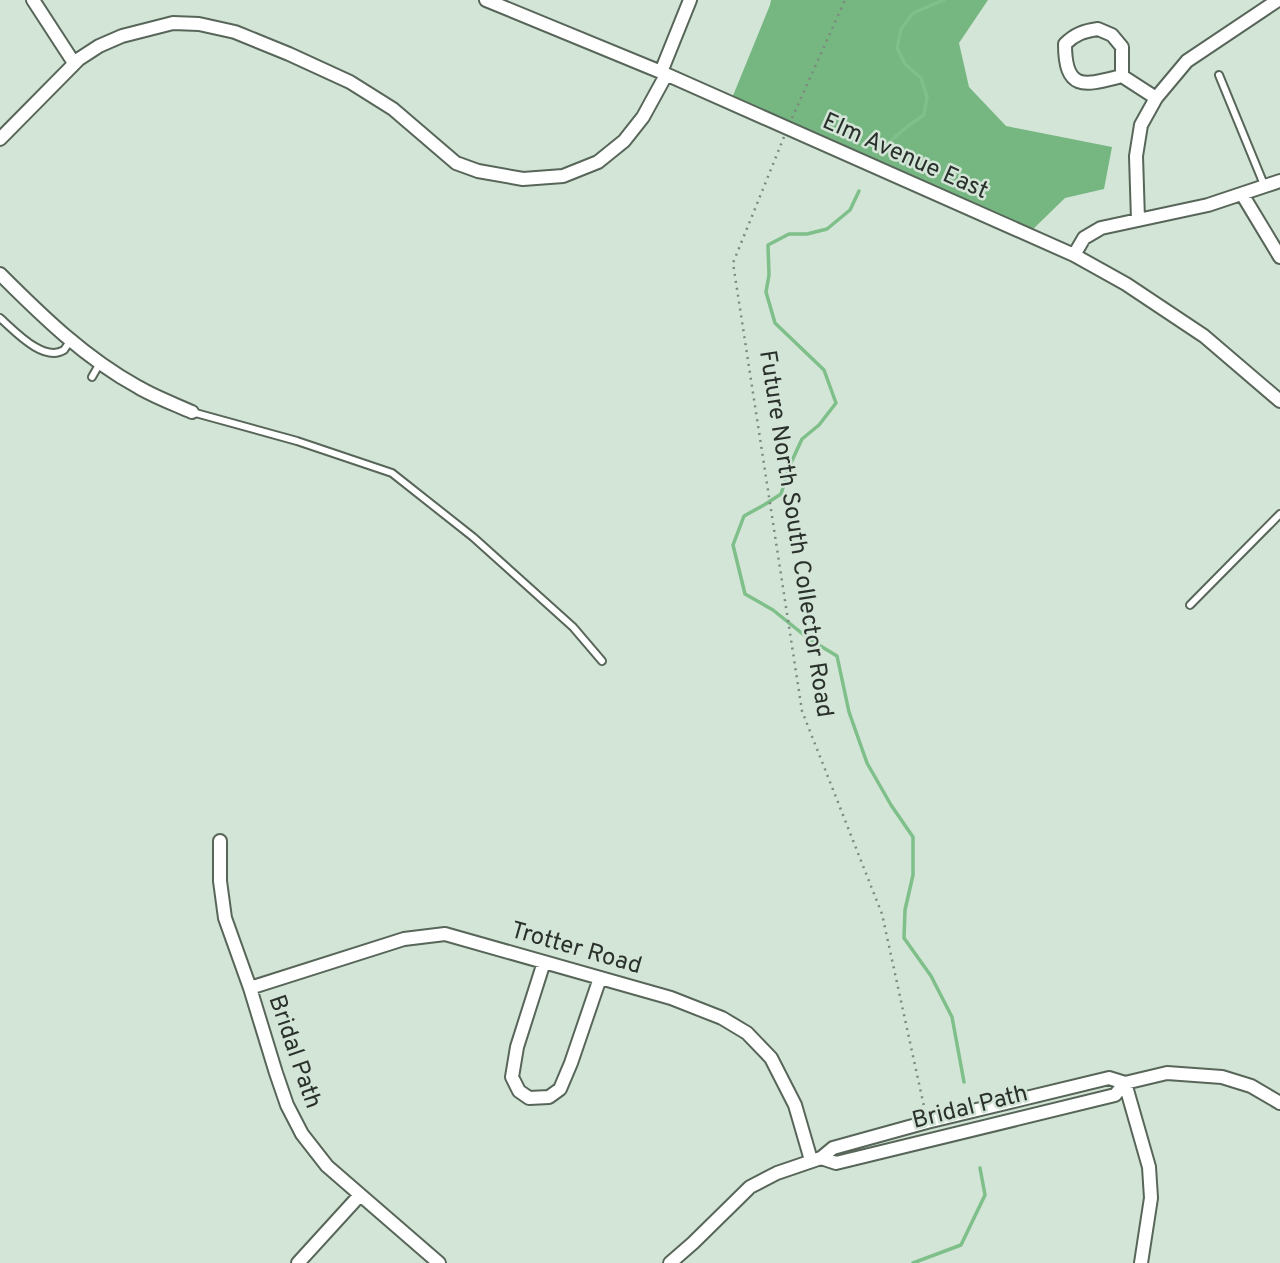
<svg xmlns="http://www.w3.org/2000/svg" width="1280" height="1263" font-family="Overpass,sans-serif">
<rect width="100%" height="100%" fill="#d3e5d6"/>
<!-- forest -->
<path fill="#75b681" d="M771 0H988L959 43 969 87 1006 126 1112 147 1104 189 1065 198 1028 234 730 103 770 5Z"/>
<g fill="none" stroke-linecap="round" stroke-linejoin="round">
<!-- stream -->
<path stroke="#7ebf8a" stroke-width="3.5" d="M883 147 908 126 924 115 927 97 921 78 905 64 897 48 901 29 913 13 944 0
M859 191 850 210 827 229 807 234H789L768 245 769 275 766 292 775 323 824 370 836 403 819 425 802 439 790 465 781 494 764 505 744 516 733 545 745 594 773 610 809 639 837 656 849 712 867 763 891 805 913 837V875L905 910 904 938 931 976 952 1017 964 1082
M913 1263 961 1245 985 1195 980 1168"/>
<defs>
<path id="service" d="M1219 75 1265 187
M0 318C13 329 43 363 64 350 64 350 70 341 71 341
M92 377 100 363
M192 412 297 441 392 473 473 537 573 627 602 661
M1190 605 1280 514"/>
<path id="minor" d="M33 0 74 63
M486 0 661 72 1074 255 1126 284 1204 336 1280 401
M1098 29 1112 35 1122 47V76C1086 85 1065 93 1065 44 1075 34 1084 31 1098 29Z
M661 72 690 0
M1122 76 1156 98
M0 139 79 59 99 46 122 36 173 23 199 24 235 32 289 54 350 82 393 109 456 163 478 171 523 179 563 176 598 162 624 141 643 117 666 75
M1242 194 1280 257
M1138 220 1136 156 1141 125 1156 98 1187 61 1278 0
M1074 255 1084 238 1101 228 1208 205 1280 181
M0 274C42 316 85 358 138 387 155 397 174 404 192 412
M220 841V881L225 918 250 988 276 1073 287 1105 302 1134 327 1166 439 1263
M544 962 517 1047 512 1077 519 1091 529 1098 549 1097 560 1089 571 1063 600 978
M250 988 404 939 445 934 671 998 722 1018 747 1033 771 1058 795 1105 811 1160
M1125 1083 1149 1167 1151 1198 1141 1263
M821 1158 836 1163 1115 1095 1125 1083
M298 1263 360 1195
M670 1263 693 1243 750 1187 777 1173 821 1158 833 1148 927 1122 1109 1078 1125 1083 1167 1073 1222 1077 1251 1086 1280 1103"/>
</defs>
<!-- service casing -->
<use href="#service" stroke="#576659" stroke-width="10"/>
<!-- minor casing -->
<use href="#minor" stroke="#576659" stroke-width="16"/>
<!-- path -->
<path stroke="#7d897f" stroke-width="2.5" stroke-dasharray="2 5" stroke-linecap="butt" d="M792 118 845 0
M784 137 733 263 802 711 882 914 925 1111"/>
<!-- service -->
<use href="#service" stroke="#fff" stroke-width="6"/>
<!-- minor -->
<use href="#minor" stroke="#fff" stroke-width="12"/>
</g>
<g text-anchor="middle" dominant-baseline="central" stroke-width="5" stroke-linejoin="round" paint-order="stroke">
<!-- street labels -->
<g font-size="24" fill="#2a302b" stroke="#d3e5d6">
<text transform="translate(905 157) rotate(24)">Elm Avenue East</text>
<text transform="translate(795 534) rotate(81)">Future North South Collector Road</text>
<text transform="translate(576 949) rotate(16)">Trotter Road</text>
<text transform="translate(294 1052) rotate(71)">Bridal Path</text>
<text transform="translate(970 1108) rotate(-14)">Bridal Path</text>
</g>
</g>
</svg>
